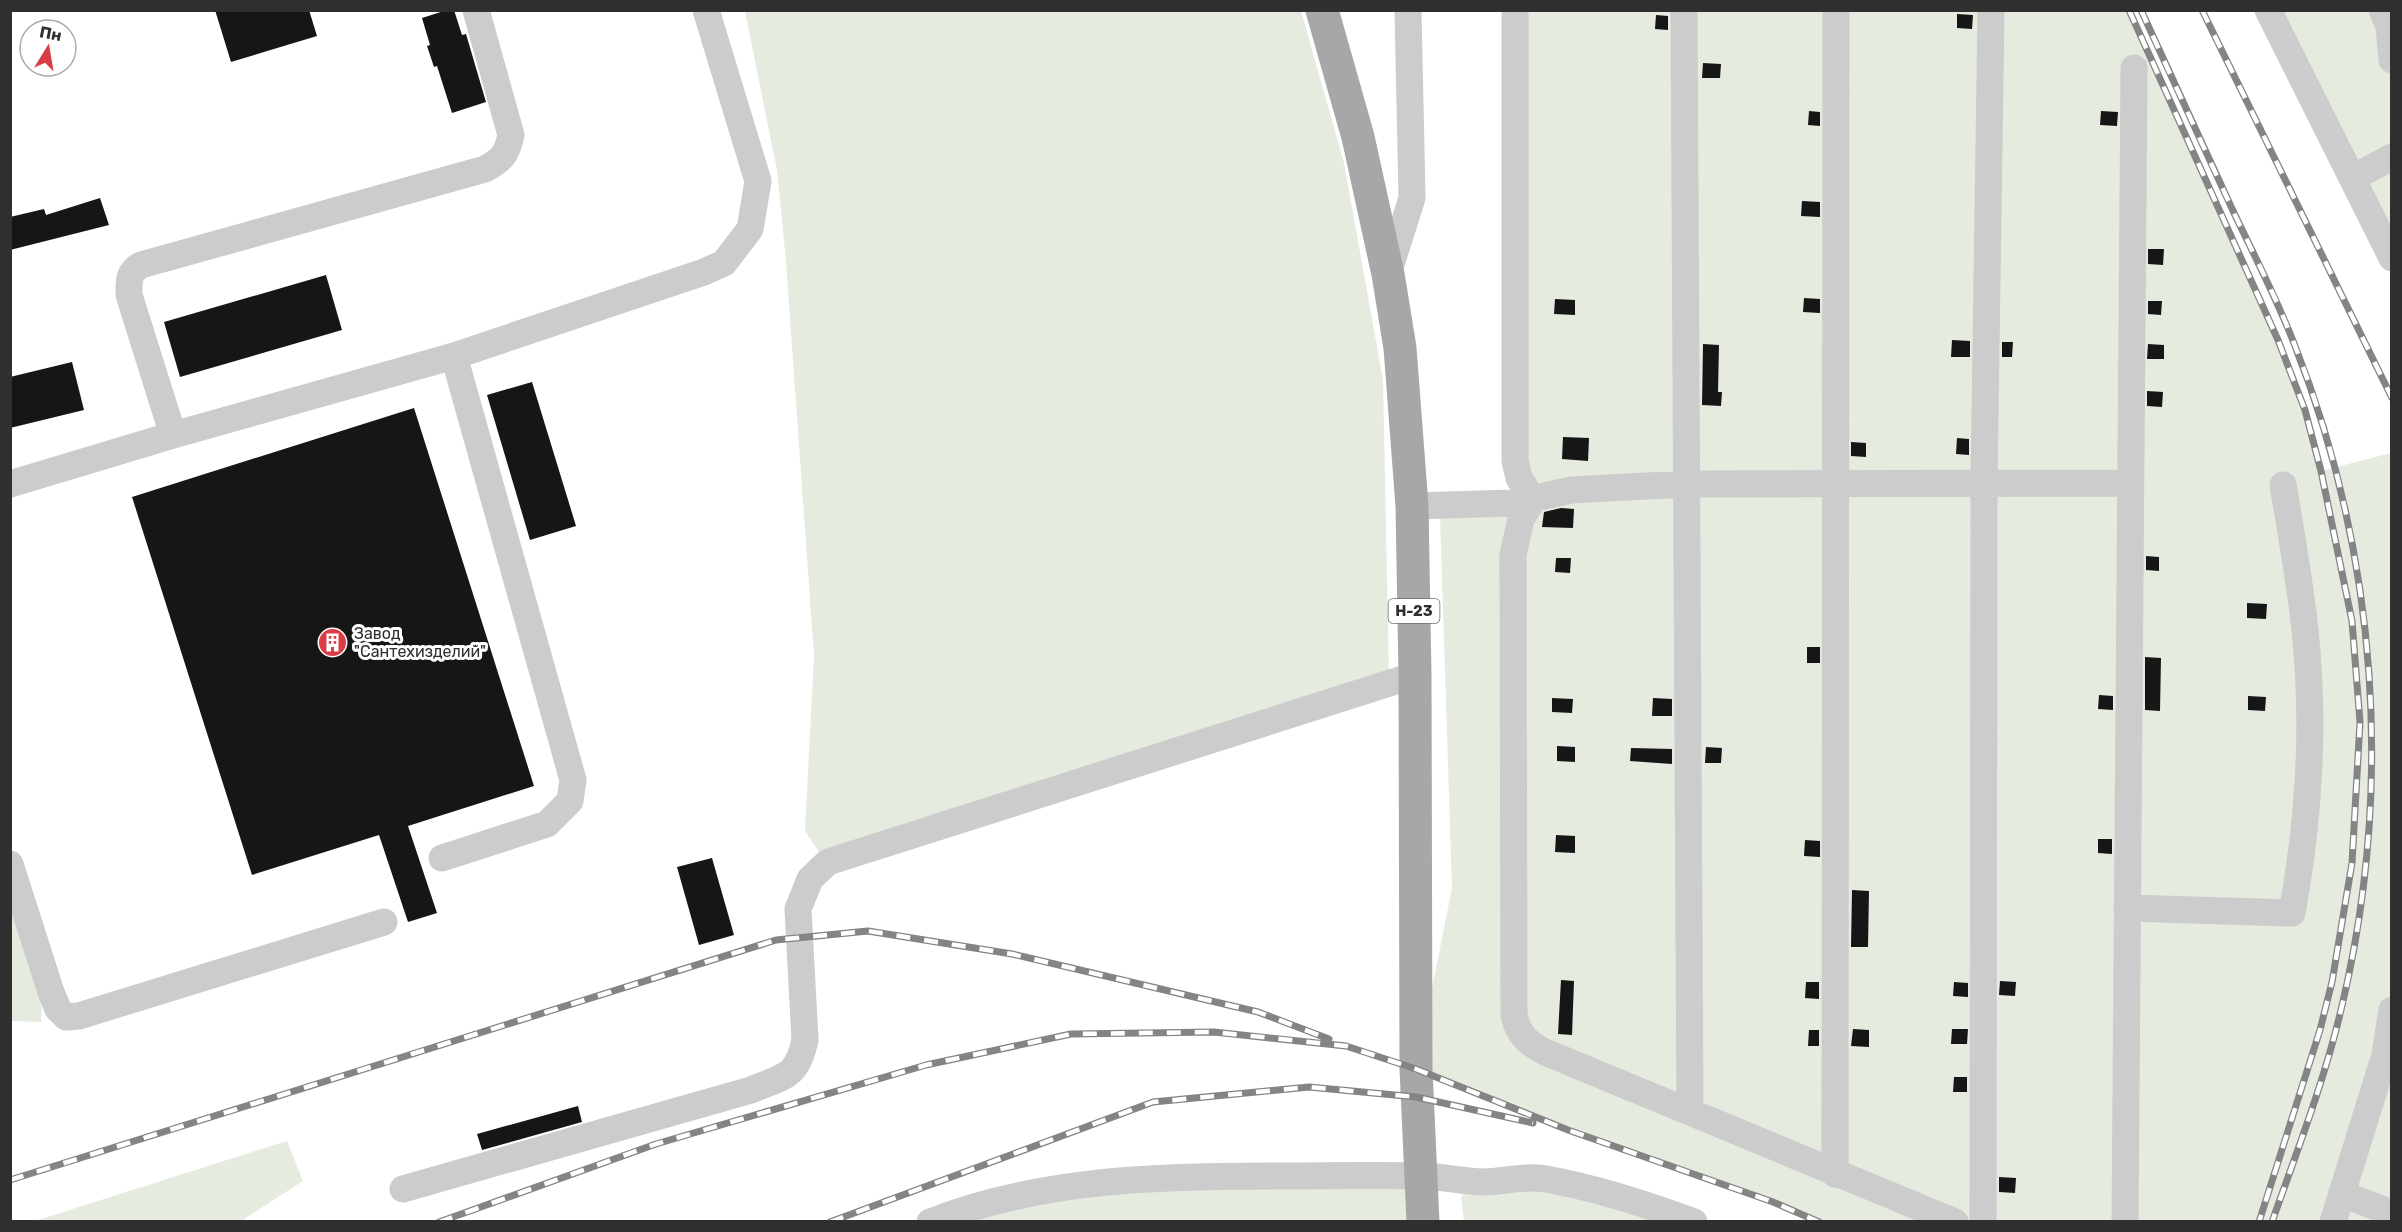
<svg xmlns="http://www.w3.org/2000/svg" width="2402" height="1232" font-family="Rubik,sans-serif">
<rect width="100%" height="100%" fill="#fff"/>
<!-- green -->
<path fill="#e5ebde" d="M745 11H1301L1344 163 1383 380 1389 677 821 855 805 831 814 656 786 262 777 170Z
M1510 11H2129L2278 340 2305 410 2321 471 2391 453V1221H1819L1773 1202 1568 1130 1416 1069 1452 888 1440 517 1514 512Z
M2277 11H2391V239Z
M10 905 42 992 41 1022 11 1021Z
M287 1141 303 1181 241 1221H35Z
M1422 1176 1423 1221 930 1222 1027 1192Z
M1497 1185 1635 1206 1681 1221H1464L1461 1198 1468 1187Z"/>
<!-- building -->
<path fill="#161616" d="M215 10H309L317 36 231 62Z
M447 10H454L462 35 466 34 486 102 452 113 437 66 434 67 427 46 430 45 422 18Z
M1957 14 1973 15 1972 29 1957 28Z
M1656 15 1668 16V30L1655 29Z
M1703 63 1721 64 1720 78H1702Z
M1809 111 1820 112V126L1808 125Z
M2101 111 2118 112 2117 126 2100 125Z
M100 198 109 225 10 250V217L44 209 46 215Z
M1802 201 1820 202V217L1801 216Z
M2148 249H2164L2163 265 2148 264Z
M326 275 342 330 180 377 164 322Z
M1804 298 1820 299V313L1803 312Z
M1555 299 1575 300V315L1554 314Z
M2148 301H2162L2161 315 2148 314Z
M1952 340 1970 341V357H1951Z
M2002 342H2013L2012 357H2002Z
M1703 344 1719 345 1718 392H1722L1721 406 1702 405Z
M2148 344 2164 345V359H2147Z
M72 362 84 410 10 428V377Z
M532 382 576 526 530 540 487 395Z
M2147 391 2163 392 2162 407 2147 406Z
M414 408 534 786 408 826 437 913 408 922 379 835 252 875 132 497Z
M1563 437 1589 438 1588 461 1562 459Z
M1957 438 1969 439V455L1956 454Z
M1851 442 1866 443V457L1851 456Z
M1561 508 1574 509 1573 528 1542 527 1544 512Z
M2146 556 2159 557V571L2146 570Z
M1556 558H1571L1570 573 1555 572Z
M2247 603 2267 604 2266 619 2247 618Z
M1807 647H1820V663H1807Z
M2145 657 2161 658 2160 711 2145 710Z
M2099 695 2113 696V710L2098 709Z
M2248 696 2266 697 2265 711 2248 710Z
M1552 698 1573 699 1572 713 1552 712Z
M1653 698 1672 699V716H1652Z
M1557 746 1575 747V762L1557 761Z
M1706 747 1722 748 1721 763H1705Z
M1631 748 1672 749V764L1630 761Z
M1556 835 1575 836V853L1555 852Z
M2098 839H2112V854L2098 853Z
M1805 840 1820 841V857L1804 856Z
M712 858 734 935 699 945 677 867Z
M1852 890 1869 891 1868 947H1851Z
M1561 980 1574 981 1572 1035 1558 1034Z
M2000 981 2016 982 2015 996 1999 995Z
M1806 982H1819V999L1805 998Z
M1954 982 1968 983V997L1953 996Z
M1853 1029 1869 1030V1047L1851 1046Z
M1952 1029H1968L1967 1044H1951Z
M1809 1030H1819V1046H1808Z
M1954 1077H1967V1092H1953Z
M578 1106 582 1122 482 1150 477 1134Z
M1999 1177 2016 1178 2015 1193 1999 1192Z"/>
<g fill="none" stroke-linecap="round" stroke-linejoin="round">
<!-- minor -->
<path stroke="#ccc" stroke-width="27" d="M1515 10V461L1519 478 1533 500
M1684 10 1690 1112
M2268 10 2392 258
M2382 10 2389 26 2392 60
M2352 178 2392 157
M1388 274 1412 198 1408 10
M454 356 173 435 129 295C129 281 128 272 141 265L485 169C502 160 507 154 511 135L476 10
M10 484 173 435
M1533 500 1521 519 1513 555 1514 1015C1518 1034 1527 1043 1545 1052L1955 1222
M1412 506 1513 503 1571 490 1685 484 2130 483
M442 858 547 824 570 801 573 780 454 356 704 272 724 263 750 229 758 181 706 10
M10 864 51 992 58 1009 66 1017 79 1016 384 922
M2127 908 2292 913C2309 820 2315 725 2305 630 2300 582 2291 533 2283 485
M1835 1174 1836 10
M403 1189 751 1090C784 1076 797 1078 805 1040L798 909 810 879 828 862 1415 675
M2342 1194 2392 1213
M930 1222C1041 1179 1156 1176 1274 1176 1322 1176 1371 1175 1419 1176 1440 1176 1461 1181 1483 1182 1504 1182 1524 1175 1546 1179 1596 1188 1646 1204 1694 1222
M1983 1222 1984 483 1991 10
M2125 1222 2134 68
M2333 1222 2385 1055 2392 1010"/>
<!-- major -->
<path stroke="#a7a7a7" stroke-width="33" d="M1322 10 1358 137 1388 274 1400 348 1412 506 1415 675 1416 1069 1423 1222"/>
<defs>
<path id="rail" d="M2129 10 2278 340 2305 410 2321 471 2352 621 2360 722 2352 863 2332 982 2320 1030 2259 1222
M2141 10C2172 78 2203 146 2234 213 2255 257 2278 301 2295 346 2378 557 2394 789 2341 1010 2324 1082 2297 1151 2272 1222
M2202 10 2392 398
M10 1180 776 940 868 931 1012 954 1258 1012 1329 1039
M439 1222 656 1144 926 1065 1071 1034 1214 1032 1346 1046 1416 1069 1568 1130 1773 1202 1819 1222
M830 1222 1153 1102 1309 1087 1416 1097 1533 1123"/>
</defs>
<!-- rail casing -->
<use href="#rail" stroke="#848484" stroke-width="7"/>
<!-- rail -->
<use href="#rail" stroke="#fff" stroke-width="4.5" stroke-dasharray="14" stroke-linecap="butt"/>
</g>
<!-- icons -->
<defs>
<symbol id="building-disc" viewBox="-11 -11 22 22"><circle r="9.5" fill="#d93e47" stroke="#fff"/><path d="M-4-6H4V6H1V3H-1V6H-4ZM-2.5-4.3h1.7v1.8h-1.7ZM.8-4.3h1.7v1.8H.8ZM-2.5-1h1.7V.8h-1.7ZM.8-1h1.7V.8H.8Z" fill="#fff"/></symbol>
</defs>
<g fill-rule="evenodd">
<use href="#building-disc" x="316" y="626" width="33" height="33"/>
</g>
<g text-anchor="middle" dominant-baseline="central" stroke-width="6" stroke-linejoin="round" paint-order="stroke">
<!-- shield labels -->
<rect fill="#fff" stroke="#6d6d6d" stroke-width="1.5" x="1388.5" y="599" width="51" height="24" rx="4.5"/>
<g font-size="15" font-weight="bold" fill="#2f2f2f">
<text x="1414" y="611">Н-23</text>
</g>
<!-- poi labels -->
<g font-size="16" fill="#2f2f2f" stroke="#fff" text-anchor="start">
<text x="354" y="633">Завод<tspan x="354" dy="18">"Сантехизделий"</tspan></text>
</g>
</g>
<!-- border -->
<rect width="2402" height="1232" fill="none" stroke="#2f2f2f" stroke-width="24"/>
<!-- north arrow -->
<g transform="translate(48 48) rotate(11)"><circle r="28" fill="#ffffff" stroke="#acacac" stroke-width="1.5"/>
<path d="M0-4.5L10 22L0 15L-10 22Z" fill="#d93e47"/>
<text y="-9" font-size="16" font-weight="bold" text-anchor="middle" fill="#2f2f2f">Пн</text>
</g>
</svg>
